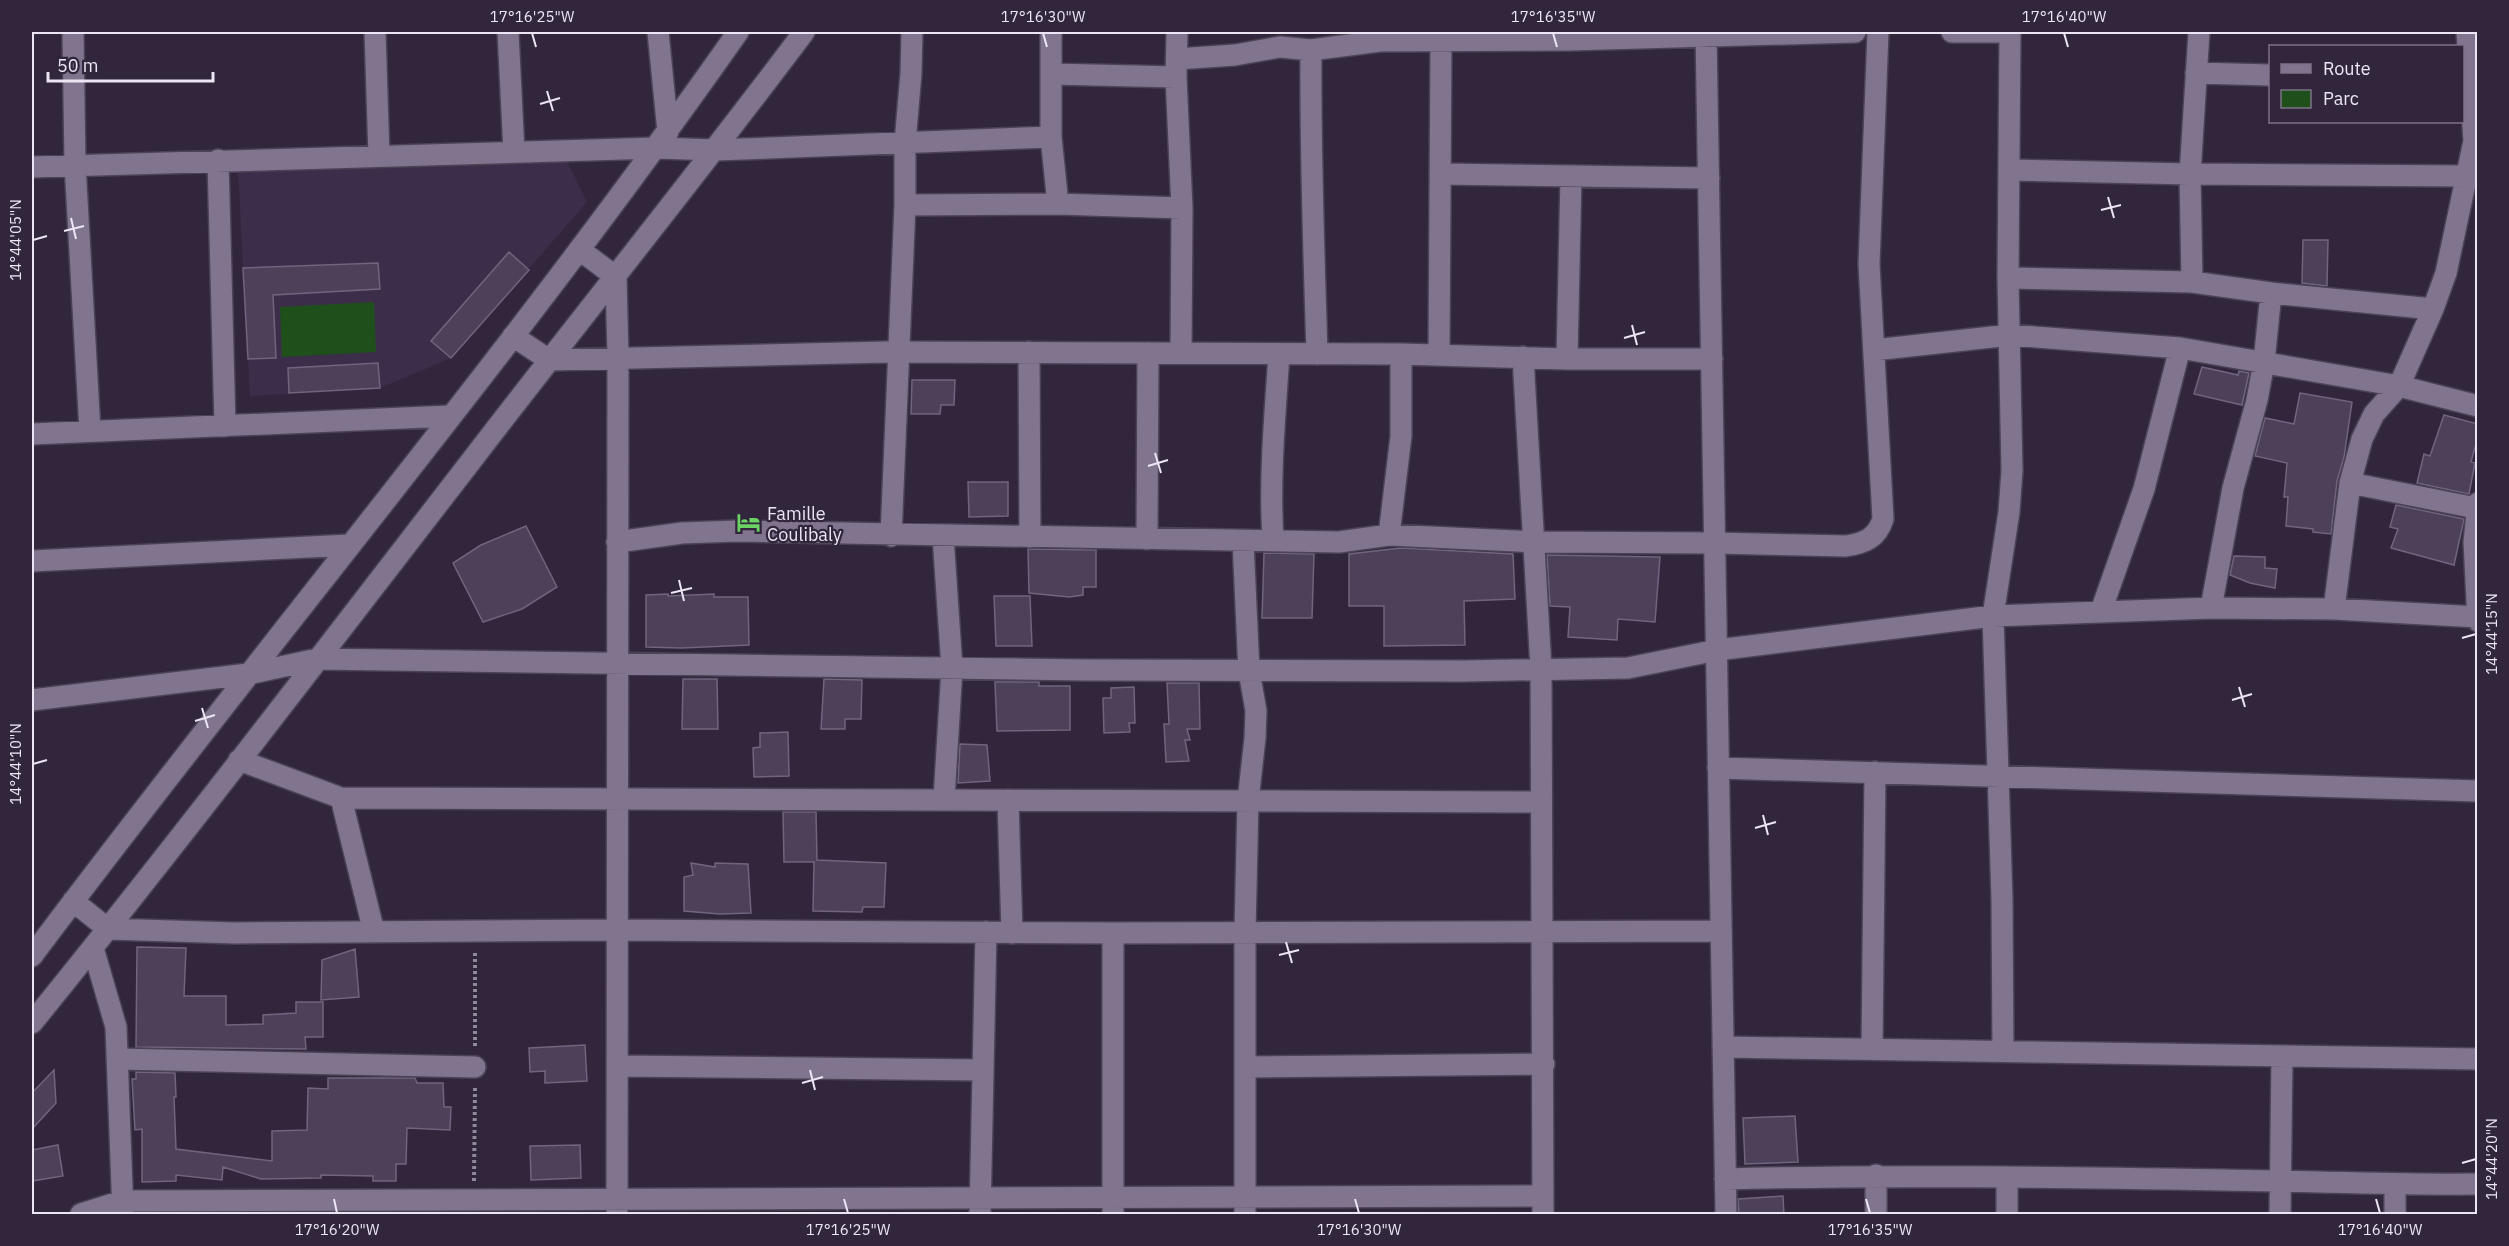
<svg xmlns="http://www.w3.org/2000/svg" width="2509" height="1246" font-family="'IBM Plex Sans',sans-serif">
<rect width="100%" height="100%" fill="#31263c"/>
<!-- built -->
<path fill="#3c2e4a" d="M567 161 587 202 451 358 380 388 250 396 238 171Z"/>
<!-- green -->
<path fill="#1f501c" d="M374 302 376 352 282 357 280 307Z"/>
<!-- building -->
<path fill="#4d4159" stroke="#71647e" stroke-width="1.5" d="M2303 240H2328L2327 286 2302 283Z
M509 252 529 270 451 358 431 341Z
M378 263 380 289 273 295 276 358 248 359 243 268Z
M378 363 380 388 289 393 288 368Z
M2202 367 2238 375 2239 371 2249 373 2242 405 2194 394Z
M912 380H955L954 405H941L940 414H911Z
M2300 393 2352 402 2344 457 2337 481 2331 534 2313 532V529L2286 526 2288 497H2284L2287 463 2255 456 2265 418 2294 424Z
M2444 415 2478 424V436L2471 462 2475 463 2469 494 2417 483 2424 454 2430 456Z
M968 482H1008V516L969 517Z
M2396 505 2464 519 2454 565 2391 548 2398 529 2390 527Z
M526 526 557 587 522 609 483 622 453 563 481 545Z
M1401 548 1513 554 1515 599 1464 601 1465 645 1384 646V606H1349V554Z
M1028 549 1096 550V587H1083V595L1069 597 1029 593Z
M1264 553 1314 554 1312 618H1262Z
M1547 555 1660 557 1655 622 1618 619 1617 640 1568 637 1570 607 1550 606Z
M2234 556 2265 557V568L2277 569 2275 588 2250 583 2230 575Z
M668 594V596L714 594V597H748L749 645 682 648 646 647V595Z
M994 596H1030L1032 646H996Z
M683 679H717L718 729H682Z
M824 679 862 680 861 719H845V729H821Z
M995 682H1039V686H1070V730L997 731Z
M1167 683H1199L1200 729H1187L1190 740H1185L1189 761 1166 762 1164 724H1169Z
M1134 687 1135 723H1129L1130 732 1104 733 1103 698H1111V688Z
M788 732 789 776 754 777 753 748 760 747V733Z
M960 744 987 745 990 781 958 783Z
M783 812H816L817 860 886 863 884 907H863L862 912 813 911 814 862H784Z
M691 863 715 867V863L748 864 751 913 720 914 684 911V877L693 875Z
M137 947 186 948 184 996H226V1025L263 1024V1015L296 1013V1002H323V1037H305L306 1049 136 1047Z
M355 949 359 997 321 1000 322 960Z
M585 1045 587 1081 545 1083V1071L530 1072 529 1048Z
M54 1070 56 1103 32 1129V1093Z
M136 1072 175 1073 176 1097H174L176 1149 272 1161V1131L307 1130 308 1088 328 1089V1078H415L417 1083H443L444 1107H451L450 1130 407 1128 406 1164H396V1181H373V1176L321 1175V1178L261 1179 223 1167 222 1180 176 1175V1181L142 1182V1129L135 1130 132 1079H136Z
M1795 1116 1798 1162 1745 1164 1743 1118Z
M58 1145 63 1176 32 1181V1150Z
M580 1145 581 1178 531 1180 530 1146Z
M1783 1196 1784 1215H1739L1738 1199Z"/>
<g fill="none" stroke-linecap="round" stroke-linejoin="round">
<defs>
<path id="street" d="M73 32 75 164 90 431
M375 32 379 156
M508 32 514 152
M658 32 668 132
M1051 32V137L1058 204
M1177 32 1176 77 1182 208 1181 353
M1706 32 1726 1214
M1952 32H2010
M1311 50C1310 152 1314 253 1317 354
M1177 59 1235 55 1280 47 1311 50 1380 41 1570 40 1855 32
M2196 73 2270 75
M1052 74 1176 77
M218 160 225 426
M32 167 656 148 716 150 1051 137
M2010 170 2190 174 2467 176 2475 165
M1440 174 1709 178
M905 205 1058 204 1182 208
M580 250 616 277 618 357 617 1214
M2008 278 2192 282 2271 293 2433 309
M2192 282 2190 174 2199 32
M513 336 549 360 886 352 1401 354 1567 359H1712
M1874 350 2010 335 2180 348 2399 386 2478 406
M1029 352 1030 537
M1439 355 1441 41
M1523 357 1541 668 1543 1214
M1567 359 1571 176
M32 434 450 416
M2350 483 2476 508
M2478 503 2474 542 2478 621
M1389 535 1401 436V354
M891 536 905 205V143L911 73 912 32
M943 536 952 668 944 799
M1147 539 1148 353
M1273 539C1269 478 1275 416 1279 354
M1243 541 1249 671 1256 711 1255 738 1248 801 1245 931V1214
M617 542 682 533 737 531 1339 542 1389 535 1535 542 1715 543 1846 546C1865 543 1877 538 1883 519L1869 264 1878 32
M32 561 349 545
M2211 608 2233 488 2257 400 2264 362 2271 293
M2334 609 2350 483 2362 439 2374 414 2399 386 2433 309 2446 273 2474 141 2467 32
M2101 611 2144 489 2180 348
M32 700 248 674 317 659 1084 670 1464 671 1628 668 1717 650 1993 616 2211 608 2334 609 2478 617
M239 760 341 798 1540 802
M1718 768 2478 791
M341 798 374 932
M1008 800 1012 933
M73 901 108 929 235 933 617 930 1113 933 1721 931
M93 948 116 1027 123 1214
M32 956C264 646 515 350 738 32
M32 1023C183 837 328 646 475 456 584 314 697 175 804 32
M1723 1047 2478 1059
M1872 1049 1875 772
M2003 1051 2002 899 1993 616 2009 512 2012 471 2008 278 2010 32
M117 1059 475 1067
M617 1066 983 1070
M1245 1067 1544 1064
M1725 1179C1909 1174 2094 1178 2278 1181 2345 1182 2411 1185 2478 1184
M2395 1185V1214
M81 1214 122 1201 1543 1196
M980 1214 986 932
M1113 1214V933
M1876 1214V1175
M2007 1214V1178
M2280 1214 2282 1056"/>
</defs>
<!-- street casing -->
<use href="#street" stroke="#4c4255" stroke-width="24"/>
<!-- path -->
<path stroke="#91889a" stroke-width="4" stroke-dasharray="3 3" stroke-linecap="butt" d="M475 1046V952
M474 1181 475 1087"/>
<!-- street -->
<use href="#street" stroke="#81748e" stroke-width="21"/>
</g>
<!-- ticks -->
<path fill="none" stroke="#ece5f4" stroke-width="2" d="M532 33 536 47M1043 33 1047 47M1553 33 1557 47M2064 33 2068 47M547 91 553 111M540 104 560 98M2108 197 2114 218M2101 210 2121 205M71 218 76 239M64 231 84 226M33 240 47 236M1632 325 1637 345M1624 338 1645 332M1155 453 1161 473M1148 466 1168 460M679 580 684 601M671 593 692 588M2462 638 2476 634M2239 687 2245 707M2232 700 2252 694M202 708 208 728M195 721 215 715M33 764 47 760M1763 815 1768 835M1755 828 1776 822M1286 942 1292 963M1279 955 1299 950M810 1070 815 1090M802 1083 823 1077M2462 1163 2476 1159M334 1199 337 1213M844 1199 848 1213M1355 1199 1359 1213M1866 1199 1870 1213M2376 1199 2380 1213"/>
<!-- icons -->
<defs>
<symbol id="hotel-bare" viewBox="-9 -9 18 18"><path d="M-6-4.5h1.5V1H6V5H4.5V3h-9V5H-6ZM-4 0a1.8 1.8 0 1 1 3.6 0ZM.5 0V-2.5h3Q6-2.5 6 0Z" fill="#6ad363" stroke="#31263c" stroke-width="2.5" paint-order="stroke"/></symbol>
</defs>
<g fill-rule="evenodd">
<use href="#hotel-bare" x="732" y="506" width="33" height="33"/>
</g>
<g text-anchor="middle" dominant-baseline="central" stroke-width="4.5" stroke-linejoin="round" paint-order="stroke">
<!-- poi labels -->
<g font-size="18" fill="#ece5f4" stroke="#31263c" text-anchor="start">
<text x="767" y="513">Famille<tspan x="767" dy="21">Coulibaly</tspan></text>
</g>
</g>
<!-- border -->
<rect width="2509" height="1246" fill="none" stroke="#31263c" stroke-width="66"/>
<!-- legend -->
<rect x="2269" y="45" width="195" height="78" fill="#31263c" stroke="#7c7286" stroke-width="1.5"/>
<rect x="2281" y="64" width="30" height="9" fill="#81748e" stroke="#7c7286" stroke-width="1.5"/>
<text x="2323" y="75" font-size="18" fill="#ece5f4">Route</text>
<rect x="2281" y="90" width="30" height="18" fill="#1f501c" stroke="#7c7286" stroke-width="1.5"/>
<text x="2323" y="105" font-size="18" fill="#ece5f4">Parc</text>
<!-- scale -->
<path d="M48 72v9h165v-9" fill="none" stroke="#ece5f4" stroke-width="3"/>
<text x="57" y="72" font-size="18" fill="#ece5f4" stroke="#31263c" stroke-width="4.5" paint-order="stroke">50 m</text>
<rect x="33" y="33" width="2443" height="1180" fill="none" stroke="#ece5f4" stroke-width="2"/>
<g font-size="15" text-anchor="middle" fill="#ece5f4">
<text x="532" y="22">17°16'25"W</text>
<text x="1043" y="22">17°16'30"W</text>
<text x="1553" y="22">17°16'35"W</text>
<text x="2064" y="22">17°16'40"W</text>
<text transform="translate(16 240) rotate(-90)" y="5">14°44'05"N</text>
<text transform="translate(2492 634) rotate(-90)" y="5">14°44'15"N</text>
<text transform="translate(16 764) rotate(-90)" y="5">14°44'10"N</text>
<text transform="translate(2492 1159) rotate(-90)" y="5">14°44'20"N</text>
<text x="337" y="1235">17°16'20"W</text>
<text x="848" y="1235">17°16'25"W</text>
<text x="1359" y="1235">17°16'30"W</text>
<text x="1870" y="1235">17°16'35"W</text>
<text x="2380" y="1235">17°16'40"W</text>
</g>
</svg>
